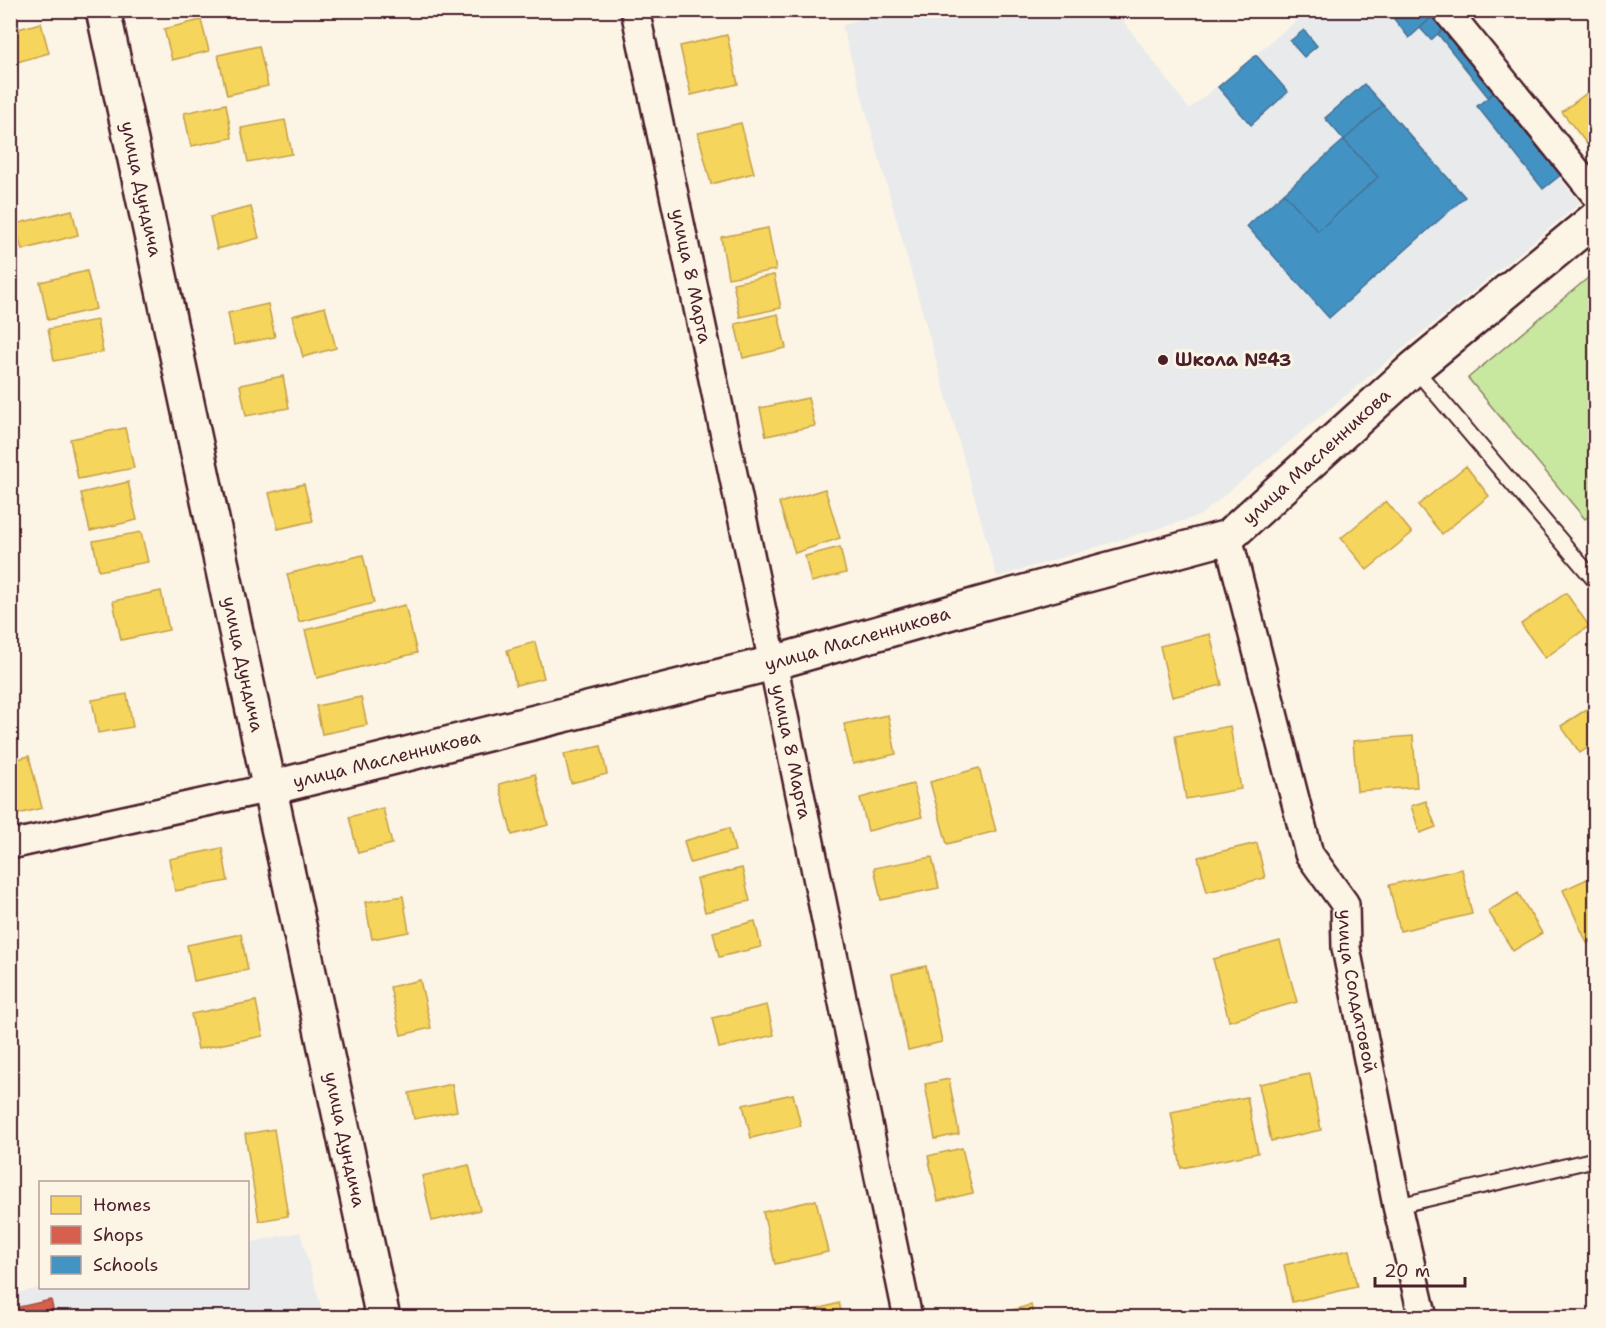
<svg xmlns="http://www.w3.org/2000/svg" width="1606" height="1328" font-family="'Shantell Sans',sans-serif">
<rect width="100%" height="100%" fill="#fcf5e5"/>
<filter id="ink" filterUnits="userSpaceOnUse"><feTurbulence type="fractalNoise" baseFrequency=".0167" numOctaves="2"/><feDisplacementMap in="SourceGraphic" scale="12" xChannelSelector="R" yChannelSelector="G"/><feConvolveMatrix kernelMatrix="1 2 1 2 8 2 1 2 1" color-interpolation-filters="sRGB"/></filter>
<g filter="url(#ink)">
<!-- built -->
<path fill="#e8eaec" d="M880 11H1116L1189 109 1308 11H1425L1580 203 1199 516 997 577 842 26Z
M300 1232 324 1317H11L10 1294 41 1288H248V1243Z"/>
<!-- green -->
<path fill="#c8e79f" stroke="#898365" stroke-width="1.5" d="M1595 272 1596 510 1585 519 1468 378Z"/>
<!-- homes -->
<path fill="#f6d55c" stroke="#c29e4d" stroke-width="1.5" d="M201 20 209 51 172 60 164 29Z
M41 23 49 53 10 64V31Z
M727 35 738 84 691 95 680 46Z
M259 46 268 86 227 95 218 55Z
M1596 86V152L1594 153 1562 112Z
M226 104 232 138 191 146 184 113Z
M285 120 292 154 248 162 241 128Z
M741 123 754 173 711 184 698 133Z
M251 207 259 238 217 249 210 217Z
M72 210 78 235 22 250 15 224Z
M768 228 776 270 728 278 721 237Z
M87 271 96 309 48 320 40 282Z
M774 275 781 308 740 317 733 283Z
M268 304 275 337 234 345 228 313Z
M325 307 336 348 303 357 292 316Z
M778 314 786 348 743 358 735 324Z
M97 320 103 352 54 361 48 329Z
M283 376 289 408 246 416 240 385Z
M808 398 815 426 766 436 760 408Z
M125 428 134 468 78 479 70 439Z
M1466 466 1489 496 1442 534 1418 505Z
M128 482 137 520 90 531 81 493Z
M304 484 313 521 278 529 269 493Z
M825 489 840 538 795 553 779 503Z
M1386 501 1412 533 1367 570 1341 538Z
M141 532 148 562 99 571 93 541Z
M840 547 846 573 811 582 805 556Z
M363 555 374 603 299 622 287 574Z
M161 591 169 630 121 640 113 601Z
M1566 593 1589 626 1545 658 1521 624Z
M405 605 417 653 317 678 305 630Z
M1210 634 1222 685 1172 697 1160 646Z
M535 642 544 678 516 685 507 650Z
M127 694 133 727 98 733 92 700Z
M361 697 367 725 322 734 316 706Z
M1596 703V742L1580 753 1561 726Z
M888 715 896 754 853 764 844 724Z
M1230 726 1241 789 1186 799 1175 736Z
M1413 736 1417 787 1357 791 1353 741Z
M601 746 607 774 571 783 564 754Z
M29 756 42 808 10 816V761Z
M979 768 996 831 947 844 930 782Z
M535 774 548 825 512 835 499 784Z
M913 784 922 817 868 831 860 798Z
M1426 801 1436 827 1420 833 1411 806Z
M383 808 392 844 358 853 349 817Z
M729 828 735 851 690 863 684 841Z
M1257 843 1265 878 1207 892 1198 857Z
M222 848 228 881 175 891 169 859Z
M932 857 939 888 881 900 874 868Z
M742 868 750 901 705 912 697 879Z
M1462 869 1472 914 1400 931 1389 885Z
M1596 875V939L1587 943 1563 890Z
M1518 893 1542 933 1513 951 1488 911Z
M403 896 409 932 372 939 365 902Z
M755 921 761 947 719 957 713 932Z
M241 934 248 970 194 981 187 945Z
M1280 941 1297 1002 1229 1021 1213 959Z
M926 966 942 1042 908 1050 892 974Z
M420 980 431 1028 401 1035 390 987Z
M256 1001 263 1036 198 1049 191 1014Z
M767 1005 774 1035 719 1048 712 1018Z
M1310 1074 1321 1130 1271 1141 1259 1084Z
M949 1079 959 1134 935 1139 925 1084Z
M452 1084 457 1111 414 1119 409 1093Z
M793 1094 801 1126 751 1138 743 1105Z
M1247 1097 1258 1153 1181 1168 1171 1112Z
M274 1129 288 1216 259 1221 245 1134Z
M962 1148 973 1193 938 1201 928 1156Z
M469 1165 480 1210 432 1221 422 1176Z
M816 1200 828 1252 775 1264 763 1212Z
M1349 1250 1357 1287 1292 1302 1284 1265Z
M839 1303 843 1318H787Z
M1031 1305 1034 1318H982Z"/>
<!-- shops -->
<path fill="#d6604d" stroke="#ac4c43" stroke-width="1.5" d="M51 1300 55 1318H10V1309Z"/>
<!-- schools -->
<path fill="#4393c3" stroke="#457095" stroke-width="1.5" d="M1387 10H1440L1409 38Z
M1440 10 1453 20 1431 40 1420 28Z
M1454 21 1505 84 1488 97 1438 34Z
M1304 30 1317 46 1304 57 1290 41Z
M1256 55 1288 92 1251 125 1218 87Z
M1364 84 1383 105 1344 140 1325 118Z
M1505 84 1571 167 1543 189 1477 106Z
M1383 105 1465 197 1329 318 1247 226 1284 193 1318 231 1378 177 1344 140Z
M1344 140 1378 177 1318 231 1284 193Z"/>
<g fill="none" stroke-linecap="round" stroke-linejoin="round">
<defs>
<path id="service" d="M1414 368 1596 582
M1397 1206 1596 1159"/>
<g id="minor">
<path id="s1" d="M635 10 773 663 908 1318"/>
<path d="M1446 10 1596 195"/>
<path id="s2" d="M1228 537 1309 854 1345 904 1346 948 1397 1206 1423 1318"/>
<path d="M10 845 270 788"/>
</g>
<g id="tertiary">
<path id="s3" d="M270 788 773 663 980 604 1228 537 1414 368 1596 218"/>
</g>
<g id="secondary">
<path id="s4" d="M103 10 383 1318"/>
</g>
</defs>
<!-- service casing -->
<use href="#service" stroke="#4a1f2b" stroke-width="18"/>
<!-- minor casing -->
<use href="#minor" stroke="#4a1f2b" stroke-width="32"/>
<!-- tertiary casing -->
<use href="#tertiary" stroke="#4a1f2b" stroke-width="38"/>
<!-- secondary casing -->
<use href="#secondary" stroke="#4a1f2b" stroke-width="38"/>
<!-- service -->
<use href="#service" stroke="#fcf5e5" stroke-width="14"/>
<!-- minor -->
<use href="#minor" stroke="#fcf5e5" stroke-width="27"/>
<!-- tertiary -->
<use href="#tertiary" stroke="#fcf5e5" stroke-width="33"/>
<!-- secondary -->
<use href="#secondary" stroke="#fcf5e5" stroke-width="33"/>
</g>
</g>
<!-- markers -->
<circle fill="#4a1f2b" stroke="#fcf5e5" stroke-width="2" cx="1163" cy="360" r="6"/>
<g text-anchor="middle" dominant-baseline="central" stroke-width="6" stroke-linejoin="round" paint-order="stroke">
<!-- street labels -->
<g font-size="18" fill="#4a1f2b" stroke="#fcf5e5">
<text stroke="none"><textPath href="#s4" startOffset="183">улица Дундича</textPath></text>
<text stroke="none"><textPath href="#s1" startOffset="272">улица 8 Марта</textPath></text>
<text stroke="none"><textPath href="#s3" startOffset="1110">улица Масленникова</textPath></text>
<text stroke="none"><textPath href="#s3" startOffset="606">улица Масленникова</textPath></text>
<text stroke="none"><textPath href="#s4" startOffset="669">улица Дундича</textPath></text>
<text stroke="none"><textPath href="#s1" startOffset="758">улица 8 Марта</textPath></text>
<text stroke="none"><textPath href="#s3" startOffset="120">улица Масленникова</textPath></text>
<text stroke="none"><textPath href="#s2" startOffset="477">улица Солдатовой</textPath></text>
<text stroke="none"><textPath href="#s4" startOffset="1155">улица Дундича</textPath></text>
</g>
<!-- poi labels -->
<g font-size="18" font-weight="bold" fill="#4a1f2b" stroke="#fcf5e5" text-anchor="start">
<text x="1175" y="360">Школа №43</text>
</g>
</g>
<!-- margin -->
<rect width="1606" height="1328" fill="none" stroke="#fcf5e5" stroke-width="36"/>
<rect x="18" y="18" width="1570" height="1292" fill="none" stroke="#4a1f2b" stroke-width="2" filter="url(#ink)"/>
<!-- legend -->
<rect x="39" y="1181" width="210" height="108" fill="#fcf5e5" stroke="#b59f9b" stroke-width="1.5"/>
<rect x="51" y="1196" width="30" height="18" fill="#f6d55c" stroke="#b59f9b" stroke-width="1.5"/>
<text x="93" y="1211" font-size="18" fill="#4a1f2b">Homes</text>
<rect x="51" y="1226" width="30" height="18" fill="#d6604d" stroke="#b59f9b" stroke-width="1.5"/>
<text x="93" y="1241" font-size="18" fill="#4a1f2b">Shops</text>
<rect x="51" y="1256" width="30" height="18" fill="#4393c3" stroke="#b59f9b" stroke-width="1.5"/>
<text x="93" y="1271" font-size="18" fill="#4a1f2b">Schools</text>
<!-- scale -->
<path d="M1375 1277v9h90v-9" fill="none" stroke="#4a1f2b" stroke-width="3"/>
<text x="1384" y="1277" font-size="18" fill="#4a1f2b" stroke="#fcf5e5" stroke-width="4.5" paint-order="stroke">20 m</text>
</svg>
